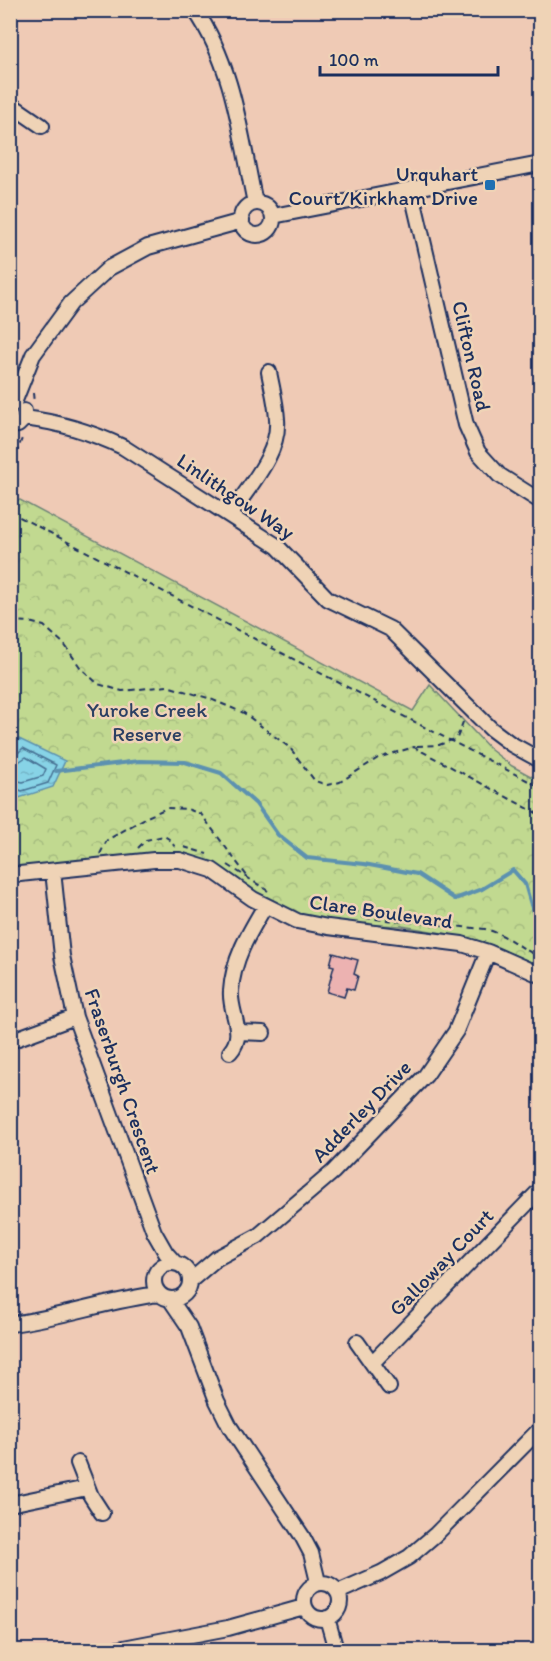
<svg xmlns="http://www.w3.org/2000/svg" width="551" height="1661" font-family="Itim,sans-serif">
<defs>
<pattern id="grass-dots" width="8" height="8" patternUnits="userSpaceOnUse" patternTransform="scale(1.5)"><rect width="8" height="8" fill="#c1d990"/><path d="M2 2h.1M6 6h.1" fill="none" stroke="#a5bb7f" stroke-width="1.8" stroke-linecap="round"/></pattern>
<pattern id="park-crowns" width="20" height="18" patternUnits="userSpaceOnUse" patternTransform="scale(1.5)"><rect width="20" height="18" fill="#c1d990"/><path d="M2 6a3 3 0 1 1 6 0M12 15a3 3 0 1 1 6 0" fill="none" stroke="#a5bb7f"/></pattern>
<pattern id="water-ripples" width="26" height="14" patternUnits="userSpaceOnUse" patternTransform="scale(1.5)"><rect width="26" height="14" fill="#87d3e6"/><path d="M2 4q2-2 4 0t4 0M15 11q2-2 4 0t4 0" fill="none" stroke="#74b5c8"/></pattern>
</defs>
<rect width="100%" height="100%" fill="#efcab5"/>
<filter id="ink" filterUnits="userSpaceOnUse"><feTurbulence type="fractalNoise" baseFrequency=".0167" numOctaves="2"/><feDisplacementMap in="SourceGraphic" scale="12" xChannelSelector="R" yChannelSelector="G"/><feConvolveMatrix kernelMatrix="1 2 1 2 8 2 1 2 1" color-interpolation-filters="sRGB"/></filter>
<g filter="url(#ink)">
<!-- grass -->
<path fill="url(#grass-dots)" stroke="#6e8477" stroke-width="1.5" d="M11 899 17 958H10Z"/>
<!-- park -->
<path fill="url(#park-crowns)" stroke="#6e8477" stroke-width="1.5" d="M11 500H20L413 711 430 685 491 750 512 766 540 781V966L487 943 448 934 402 926 347 924 303 916 272 904 214 865 11 870Z"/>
<!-- water -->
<path fill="url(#water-ripples)" stroke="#5c91b0" stroke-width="1.5" d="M19 739 65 761 53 787 19 798 11 790V755Z"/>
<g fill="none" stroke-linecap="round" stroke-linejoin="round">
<!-- shore -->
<path stroke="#467194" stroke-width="1.5" d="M10 756 16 755 23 748 56 765 48 783 22 791 10 786
M10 764 17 763 26 757 46 769 43 776 23 782 10 779"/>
<!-- stream -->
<path stroke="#5c91b0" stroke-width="4" d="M56 771 139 761 185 762 221 773 256 804 278 835 307 858 364 864 417 874 455 899 482 889 513 870 525 884 534 915 540 922"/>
</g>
<!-- building -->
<path fill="#ecb2b1" stroke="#1b2f5e" stroke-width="1.5" d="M333 953 358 960 354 974 358 976 354 990 347 988 344 997 327 992 334 966 330 965Z"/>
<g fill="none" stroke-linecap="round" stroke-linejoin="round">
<defs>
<path id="minor" d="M195 10C234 66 241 138 255 203
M10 104 42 126
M411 189 466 425 478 452 499 475 540 501
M241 219a16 16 0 1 1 32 0a16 16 0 1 1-32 0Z
M273 216 540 164
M14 403 33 355 71 303 109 268 148 247 242 221
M24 418C59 422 91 432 123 447L277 546 328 599 390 629 491 729 511 744 540 760
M10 426 18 425 22 421 24 411
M230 515C248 487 280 454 277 419 276 403 272 388 269 372
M53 871 62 956 75 1017 154 1232 166 1253 174 1262
M10 875 154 860H180L212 870 253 899 297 921 328 927 462 944 488 952 540 975
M239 1032 263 1033
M10 1041 75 1017
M230 1052C247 1033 229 1013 231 991 233 959 249 933 265 906
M154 1281a18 18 0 1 1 36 0a18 18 0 1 1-36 0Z
M190 1281 217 1258 258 1236 333 1172 426 1075 456 1031 488 952
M170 1299 189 1327 217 1401 230 1427 302 1536 311 1553 318 1582
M10 1324C61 1318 109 1300 159 1294
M357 1342 389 1387
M372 1363 540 1190
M78 1463 91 1496 102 1513
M10 1504 87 1488
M304 1601a18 18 0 1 1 36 0a18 18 0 1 1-36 0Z
M338 1592 381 1573 409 1557 436 1534 540 1429
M327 1618 336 1650
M113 1650 228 1628 304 1607"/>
</defs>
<!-- minor casing -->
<use href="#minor" stroke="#1b2f5e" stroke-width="18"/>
<!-- path -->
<path stroke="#1b2f5e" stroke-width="2" stroke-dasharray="6 4.5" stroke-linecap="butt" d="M33 393 34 403
M10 463 14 459 23 436
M10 512 540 787
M10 621 29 622 44 626 64 644 80 667 98 684 122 691 167 686 208 698 244 713 290 748 315 781 327 785 340 782 378 758 414 747 540 815
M417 746 439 745 457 738 463 722 459 716
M184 847 207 854
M138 848 146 840 164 836 169 839 175 847
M100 854 107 840 147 817 167 808 187 809 201 814 247 876
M228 865 268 891
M334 914C344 903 355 908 364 918
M365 918 485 929C506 934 521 949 540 957"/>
<!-- minor -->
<use href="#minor" stroke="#efd3b6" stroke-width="14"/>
</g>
</g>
<!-- markers -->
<rect fill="#1f6fb2" stroke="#efd3b6" stroke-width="2" x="484" y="179" width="12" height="12" rx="3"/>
<g text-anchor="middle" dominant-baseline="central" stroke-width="5" stroke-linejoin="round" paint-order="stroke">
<!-- poi labels -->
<g font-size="21" fill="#1b2f5e" stroke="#efd3b6" text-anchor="end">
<text x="478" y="173">Urquhart<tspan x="478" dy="24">Court/Kirkham Drive</tspan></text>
</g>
<!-- street labels -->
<g font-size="21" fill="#1b2f5e" stroke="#efd3b6">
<text transform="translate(472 356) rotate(77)">Clifton Road</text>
<text transform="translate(236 496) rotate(34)">Linlithgow Way</text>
<text transform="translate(381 911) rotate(8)">Clare Boulevard</text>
<text transform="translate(123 1081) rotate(71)">Fraserburgh Crescent</text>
<text transform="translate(361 1111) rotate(-46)">Adderley Drive</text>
<text transform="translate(441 1262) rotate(-46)">Galloway Court</text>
</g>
<!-- park labels -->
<g font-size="21" fill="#2c4063" stroke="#efd3b6">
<text x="147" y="709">Yuroke Creek<tspan x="147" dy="24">Reserve</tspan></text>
</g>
</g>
<!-- margin -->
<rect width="551" height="1661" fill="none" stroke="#efd3b6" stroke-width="36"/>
<rect x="18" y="18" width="515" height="1625" fill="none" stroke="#1b2f5e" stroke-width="2" filter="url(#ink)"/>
<!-- scale -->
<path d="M320 66v9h178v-9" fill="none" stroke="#1b2f5e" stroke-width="3"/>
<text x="329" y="66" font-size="18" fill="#1b2f5e" stroke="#efd3b6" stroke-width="4.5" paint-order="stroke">100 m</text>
</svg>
